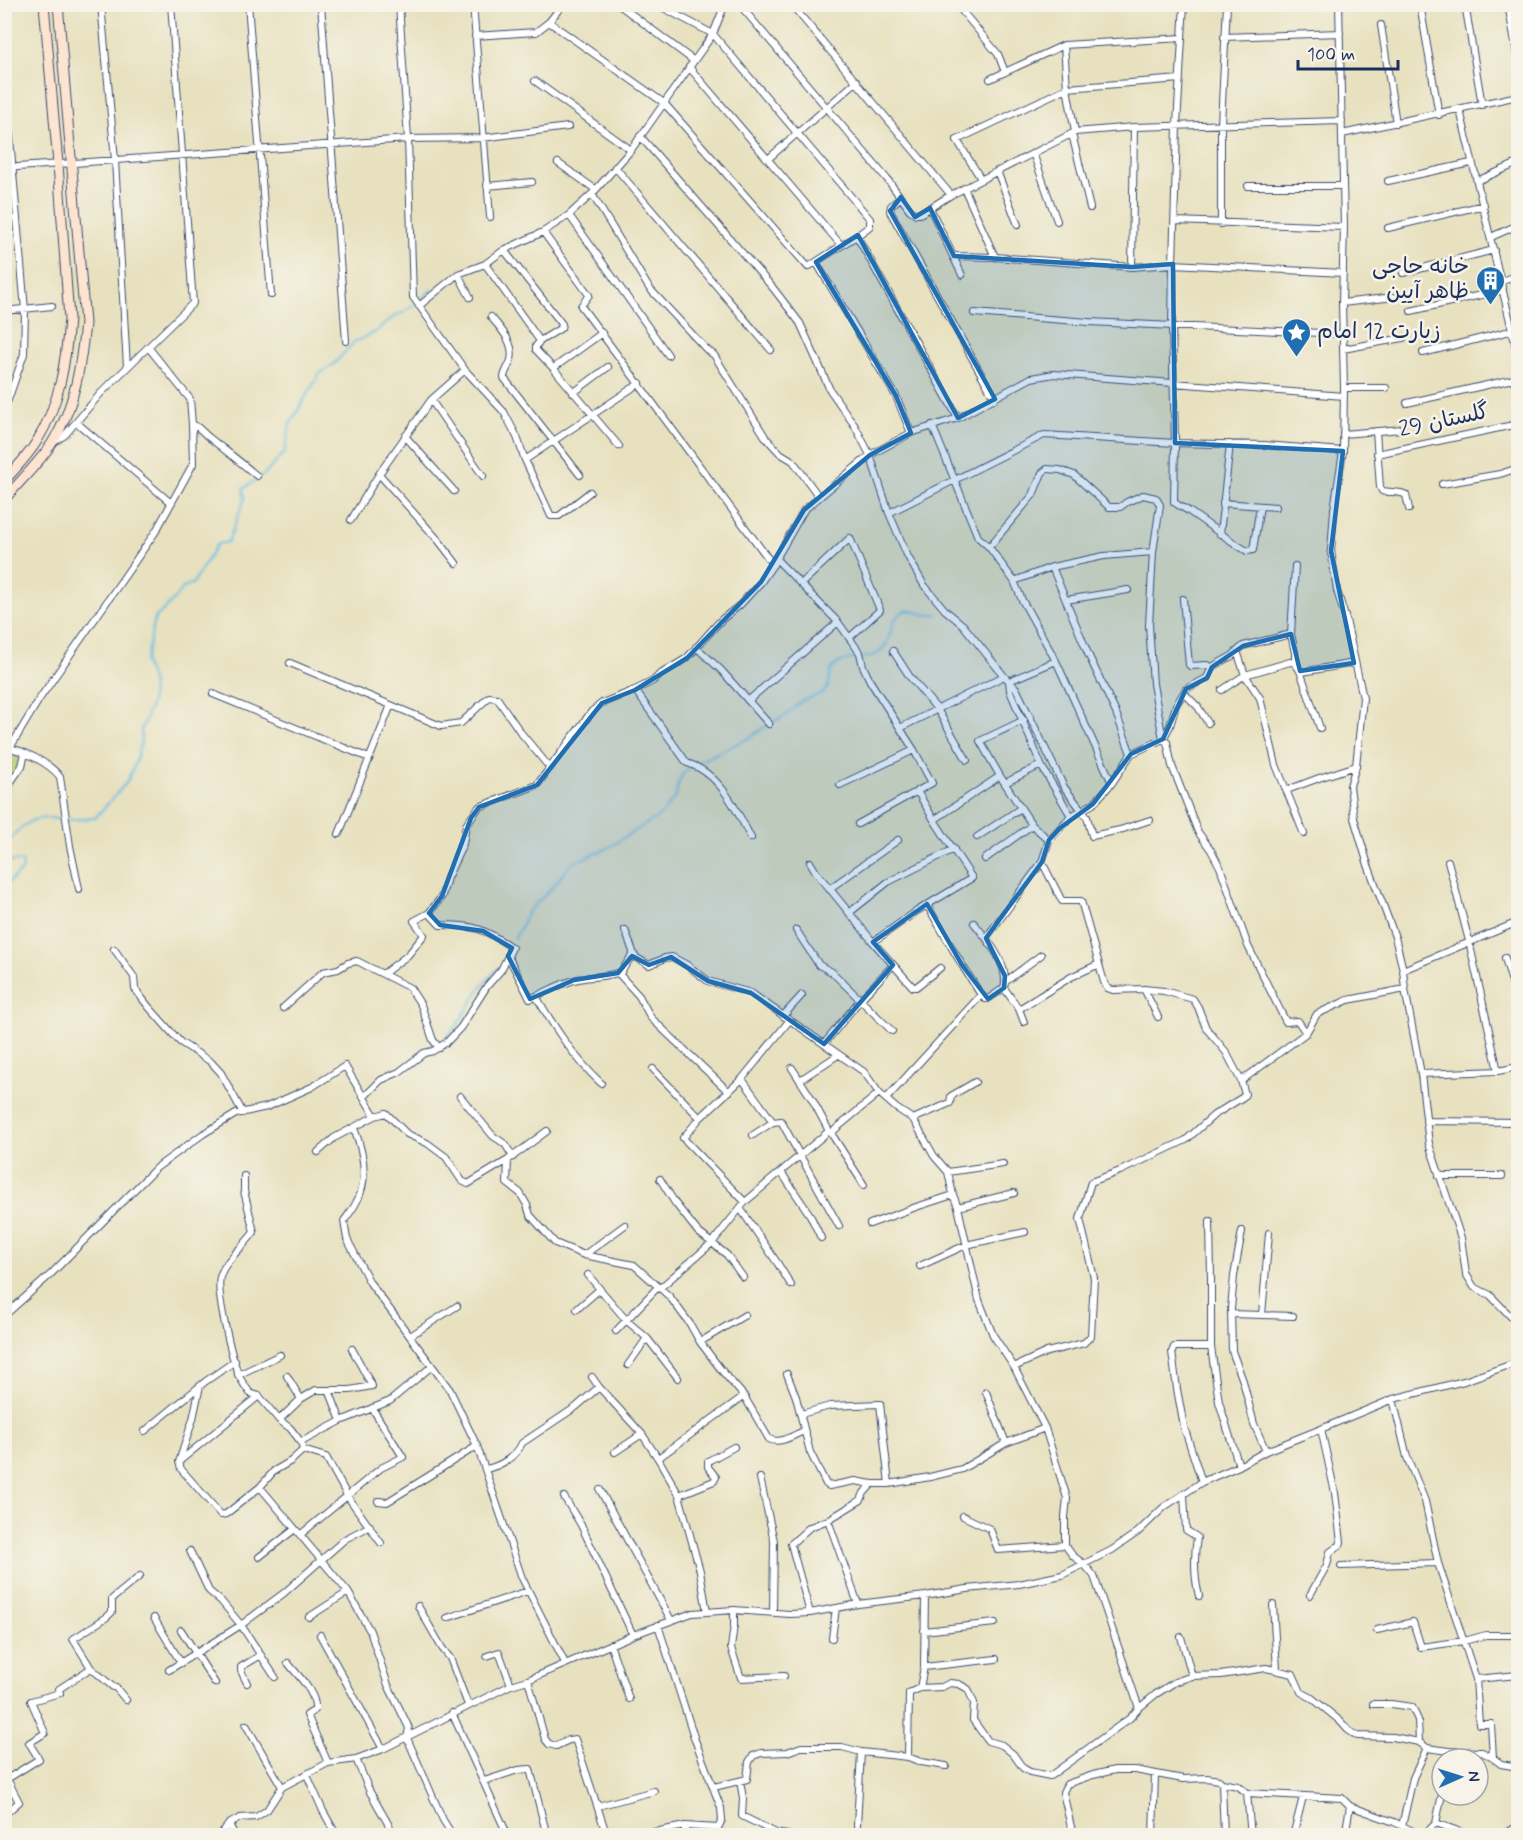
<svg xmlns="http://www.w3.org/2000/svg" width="1523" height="1840" font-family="Mynerve,'Playpen Sans Arabic',sans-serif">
<rect width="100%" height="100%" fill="#f7f3e8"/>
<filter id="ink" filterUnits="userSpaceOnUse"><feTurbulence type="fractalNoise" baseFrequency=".0167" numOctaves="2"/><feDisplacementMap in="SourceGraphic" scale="12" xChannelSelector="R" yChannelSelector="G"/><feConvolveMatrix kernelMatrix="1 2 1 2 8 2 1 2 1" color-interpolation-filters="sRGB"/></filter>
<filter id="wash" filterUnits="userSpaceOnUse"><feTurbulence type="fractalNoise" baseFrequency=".008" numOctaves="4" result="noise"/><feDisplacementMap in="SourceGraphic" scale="24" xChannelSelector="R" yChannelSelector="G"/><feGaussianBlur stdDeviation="1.35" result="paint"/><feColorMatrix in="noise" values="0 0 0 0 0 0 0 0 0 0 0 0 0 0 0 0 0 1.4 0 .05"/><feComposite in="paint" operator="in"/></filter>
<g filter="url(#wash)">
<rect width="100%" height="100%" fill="#e7e1bf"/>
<!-- green -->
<path fill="#b1c56a" stroke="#667a64" stroke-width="1.5" d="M5 747 25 753 22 766 5 791Z"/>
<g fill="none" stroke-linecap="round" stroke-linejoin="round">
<!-- stream -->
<path stroke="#66bde3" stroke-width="2" d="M421 299 432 289
M69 820 95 818 127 782 136 761 141 741V730L151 704 152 683 145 663 155 618 171 603 182 589 193 583 217 544 228 542 245 498 243 489 266 473 285 452 290 424 320 373 334 364 354 342 374 333 396 315 403 313 416 304
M4 846C23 824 33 813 63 820
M4 862 22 861 23 869 8 883 4 895
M514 940 529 910 551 889 572 863 606 849 662 814 676 796 678 784 682 775 692 765 749 738 769 724 785 716 802 701 823 693 828 687 831 670 838 663 850 659 869 657 879 653 886 645 895 619 902 612 909 610 928 615 938 614
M443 1041 458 1024 482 986 499 967"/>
</g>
</g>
<g filter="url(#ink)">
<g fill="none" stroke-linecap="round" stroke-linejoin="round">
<defs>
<path id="street" d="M101 4 115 160 127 367
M248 4 271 295
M321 4 346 341
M399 4 408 139 413 297 465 370 504 412 517 437 525 460 551 516H559L590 492
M473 4 490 217
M618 4 694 61
M656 4 713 34 870 219V226L858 235V238L958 418
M739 4 887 179 910 210 916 214H920L951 195 1075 132 1134 127 1342 121
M791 4 951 195
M956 4 998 54 1005 72
M1184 4 1177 125 1173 264 1172 326 1175 443 1174 502C1178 506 1185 508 1190 512 1209 525 1227 539 1247 551L1253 550 1260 506
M1339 4 1344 227 1342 303 1344 388 1343 451 1334 509 1331 551 1337 591 1346 620 1363 698 1356 766 1350 786 1354 818 1368 865 1395 937 1403 970 1405 989 1421 1074 1429 1144 1461 1238 1466 1274 1474 1287 1490 1295 1518 1324
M1420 4 1439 115
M1465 4 1482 105
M1508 4 1518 60
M549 22 664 103 808 267 858 235
M1381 25 1396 123
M475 36 536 32 549 22 563 4
M1224 37 1340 33
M1064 45 1067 88 1075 132
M689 67 841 245
M4 70 25 310 24 354 8 400 4 405
M990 79 1064 45 1182 38
M535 81 631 150
M1460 110 1518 355
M1072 134 1090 208
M1342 134 1518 96
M640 136 773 288 800 323 830 390 855 426 870 455 889 513 908 557 924 585 945 610 963 625 1004 676 1016 688 1064 787 1087 817 1092 836 1120 830 1150 820
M1033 153 1057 221
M768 159 857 81
M558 163 595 189
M615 167 771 350
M4 168 408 139 482 138 568 127
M997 171 1018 225
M981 179 957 140 1067 88 1180 79
M1388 181 1471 163
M1477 181 1518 163
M487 186 532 182
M1248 186H1343
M964 188 995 257
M592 194 649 288 706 349 714 355 766 438 780 453 793 461 819 497
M901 197 891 206 890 211 995 399
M930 208 962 275
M569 215 668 355
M1175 221 1344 227
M1221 224V124L1227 4
M1388 228 1484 205
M543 232 589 295 581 306 773 565
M1491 237 1518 225
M504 250 562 324 561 328 540 341 536 346V350L554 369
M954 256 995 257 1132 267 1173 264 1343 273
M816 262 896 396 911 433
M485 264 540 341
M1132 267 1134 127
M1403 273 1494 250
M458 274 470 297
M1501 282 1518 274
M1342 303 1394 297
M419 306 458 274 485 264 504 250 543 232 569 215 592 194 631 150 713 34 725 4
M4 311 52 306
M1411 311 1503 290
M974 313 1089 322 1342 334
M491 317C501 329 515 343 511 360 509 367 504 372 504 378L580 475
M602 333 555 367 554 369 619 446
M1343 349 1403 338
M1423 353 1518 329
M1344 388H1386
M573 393 608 367
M431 400 483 476
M1407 403 1518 378
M76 422 171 503
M192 424C203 429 202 433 211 439 226 451 242 463 257 476
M932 425 978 537 989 547 1014 581 1022 600 1056 661 1112 783 1131 754 1163 739 1153 684 1149 625 1153 552 1104 556 1052 567 1014 581
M1376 431 1380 487 1382 491C1390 493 1399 491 1406 495L1409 509
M1343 434 1402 429
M405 436 454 491
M53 443 65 435 101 393 193 303 171 4
M1377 454 1518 424
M525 460 640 383
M379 474 439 541 456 563
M1442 484 1500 474 1518 468
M1223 503 1276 507
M889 513 1044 435 1175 443 1264 445 1343 451
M351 520 379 474 431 400 465 370
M1220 534 1230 444
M989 547 1033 495 1042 473 1047 469 1060 470 1074 475 1109 507H1120L1127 502 1143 495 1156 498 1160 505 1153 552
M776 559 838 622 860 653 863 666 870 681 914 750 932 783 858 824
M1295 566 1291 634 1295 653V663
M1052 567 1089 656 1116 713 1131 754
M801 584 850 538 880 610 849 638
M1183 599 1189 665 1190 666 1207 665 1212 667
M1066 600 1128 590
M1291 634 1243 646 1232 656 1212 667 1207 678 1186 689 1176 705 1170 726 1163 739 1167 742 1172 766 1198 832 1211 850 1220 867 1248 946 1286 1022 1298 1021 1306 1033
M696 647 721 670 769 724
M893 651 910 677 937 709 967 760
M1237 651 1245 675 1260 698 1276 765 1304 834
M1056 661 1009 681 1010 691 1042 767 1071 816
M290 663 441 726 461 723 489 697 497 698 521 733 550 768
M1300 671 1320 728
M635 690 687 763C720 773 736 809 751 838
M1222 690 1245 675 1290 662 1295 663 1300 671 1302 672 1354 663
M1184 693 1198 707 1208 723
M213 694 369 758
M749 700 838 622
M1024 720 980 741 1000 776 1032 825 1049 840
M900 728 1004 676
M4 747C21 749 50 763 60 777L70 846 79 889
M10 748 40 698 156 531 193 464 192 424 190 399 148 347
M1005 783 1041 765
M840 785 914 750
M1287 790 1319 778 1356 766
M4 791 22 766 25 753
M934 820 1000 776
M339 834 391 705
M977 837 1021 808
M985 859 1032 825
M1448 861 1469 941 1498 1071
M810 862 816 872 873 942 913 987H916L940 968
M829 889 898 840
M927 905 962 965 981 995 985 999H988L1004 988C1010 965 987 939 974 923
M849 913 888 882 954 849
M625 930 635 957 649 965 665 958 672 957 687 965 708 981 751 993 864 1072 879 1093 896 1108 913 1119 934 1156 948 1172 953 1195 958 1207 979 1300 993 1335 1014 1367 1045 1428 1067 1498 1065 1517V1545L1073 1556 1084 1564 1094 1576 1139 1708
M796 930 819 965 832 972 892 1031
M986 938 1042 862 1049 840 1071 816 1093 804 1112 783
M873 942 917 911 972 878 934 820 917 791
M114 949 134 977 135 989 148 1006 180 1042 211 1062 221 1073 243 1113
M508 956 530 999C546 992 561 983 578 979 592 976 607 977 621 972L633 954
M1505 958 1518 1003
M1403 970 1518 922
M618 973 639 996 651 1018 729 1092
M383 974 408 955 424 935 414 921 429 913 442 896 447 878 463 844 466 825 479 807 537 785 592 711 602 703 635 690 653 681 659 675 687 658 721 620 740 605 761 582 772 566 804 510 870 455 911 433 958 418 1031 378 1054 374 1344 396
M1005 982 1041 955
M1004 988 1019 1009 1024 1022
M1144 989 1158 1017
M536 996C554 1027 574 1058 601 1083
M283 1008 323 972 338 969 348 963 357 961 410 988 421 1005 433 1040 439 1048
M1019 1009 1071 977 1099 964
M783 1016 802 995
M824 1044 860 1000 893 965
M792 1068 812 1099 829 1131
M653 1069 700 1118
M1421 1074 1498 1071 1518 1067
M742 1079 773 1122 781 1121 839 1226
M800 1080 838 1055
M1241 1081 1306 1033 1317 1014 1348 1000 1405 989
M460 1096 493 1136 505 1144 513 1157
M364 1097 381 1080 399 1072 424 1053 433 1051 447 1042 461 1027 487 986 501 970 512 948C485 928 473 925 440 925L429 913
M886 1099 981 995
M913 1119 950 1103 951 1096 975 1082
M1426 1121 1518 1122
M354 1128C363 1151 369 1179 357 1201 354 1208 348 1215 344 1221L347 1239 370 1283 450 1390 477 1446 522 1578 565 1663
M831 1133 864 1185
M753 1135 773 1122
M318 1152 334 1138 375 1116 386 1113 407 1134 427 1143 446 1157 462 1181 468 1184 508 1160 547 1131
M508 1160 507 1183 520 1193 527 1205 530 1215 555 1243 584 1255 634 1265 670 1297 690 1324 700 1342 722 1371 744 1396 769 1439C780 1445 793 1435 804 1431
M781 1172 810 1215 821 1238
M948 1172 1003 1164
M244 1176V1191L254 1232C244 1247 225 1259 220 1277 216 1293 231 1355 238 1373 240 1380 246 1387 250 1393L259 1396 279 1420 290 1428 301 1442 303 1450
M1439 1176H1502
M660 1179 675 1203 698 1232 727 1255 743 1277
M745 1202 683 1138 700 1118 742 1079 789 1021
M958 1207 1014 1193
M740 1208 778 1264 791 1285
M1210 1221 1211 1279V1347L1219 1402 1239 1466
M870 1224 916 1207 953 1195
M1242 1231 1234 1276 1231 1309 1232 1351 1243 1381 1254 1424 1266 1451
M584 1255 625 1225
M920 1266 966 1245 1025 1232
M588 1275 627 1321 647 1338 678 1378
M577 1309 600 1289
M1231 1314 1293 1316
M1262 1315 1269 1233
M4 1316 50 1275 156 1168 203 1134 236 1114 267 1107 312 1087 345 1066 375 1116
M616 1331 656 1289 660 1288 712 1243 745 1202 829 1131 831 1133 879 1093
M410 1336 457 1306
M700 1342 745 1315
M628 1365 647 1338
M1014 1367 1047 1352 1084 1343 1091 1336 1094 1278 1080 1219 1091 1182 1120 1171 1186 1140 1214 1115 1243 1097 1245 1094 1241 1081 1226 1052 1206 1028 1198 1007 1193 999 1164 991 1144 989 1113 990 1107 988 1104 982 1081 901H1062L1042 862
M787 1374 796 1397 810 1452 826 1484 829 1486 855 1481 872 1484H889L930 1477 962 1469 1006 1443 1045 1428
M238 1375 280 1355
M287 1376 301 1399
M592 1377 599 1387 642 1434 659 1460 679 1495 700 1571 707 1612
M200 1386 193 1419 179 1462 181 1469 221 1515 226 1514 260 1487 274 1471 291 1461 303 1450
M329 1390 341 1421
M986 1392 1006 1443
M1393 1399 1407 1457 1425 1501 1438 1563 1476 1679 1479 1724H1491L1493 1758
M801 1414 830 1406 880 1404 889 1484
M279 1420 301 1399 316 1390H350L372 1386 352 1349
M145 1431 206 1381 235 1361
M301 1442 341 1421 390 1401 432 1366
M303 1450 326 1457 348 1497 381 1543
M615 1452 642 1434
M181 1460 259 1396
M659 1460 661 1456 744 1396
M486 1469C500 1466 516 1457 522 1443L576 1407 599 1387
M760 1478 774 1541 773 1612
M1202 1482 1184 1427 1177 1389 1172 1352 1174 1347H1211
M260 1487 348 1592 370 1631 388 1685 409 1728 407 1738 443 1820 453 1836
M600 1490 671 1620
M679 1495 714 1481 716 1477 708 1467V1461L734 1447
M1184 1495 1186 1530 1197 1537C1194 1557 1194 1577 1199 1596
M564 1497 581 1525 633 1635
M378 1501 387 1502 477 1446
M963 1516 990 1529 998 1550 1065 1545
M828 1520 858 1604
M300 1535 381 1468 403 1457 372 1408
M190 1551 209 1591 221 1601 241 1625 275 1677
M259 1557 295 1529
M1341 1566 1438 1563
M1310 1595 1327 1565 1330 1552 1340 1545 1341 1542 1335 1493 1321 1429
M1273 1605 1277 1670
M418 1606 442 1648 450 1658 468 1705
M734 1610V1625L731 1648 741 1678 784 1676
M810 1613 791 1544 810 1527 828 1520 861 1500 864 1493 872 1484
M309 1617 348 1592
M154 1618 181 1663
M447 1618 528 1591
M181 1630 215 1683
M1377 1630 1413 1622 1421 1647 1464 1641 1486 1635H1518
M924 1631 995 1623
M320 1635 383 1749
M1181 1637 1192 1676
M832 1638 836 1608
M610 1644 629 1699
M487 1656 499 1652 511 1685
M288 1663C298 1676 317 1693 315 1710L307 1715 308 1717 328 1763
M924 1667 996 1659
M169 1670 241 1625 284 1593 345 1539 370 1526
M1476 1679 1518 1675
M528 1680 545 1739 549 1744 556 1746 569 1740 575 1739 607 1836
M247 1683 241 1671V1667L261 1655
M920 1688 924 1667 925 1596
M126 1700 116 1688 113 1687 91 1668 73 1639 107 1617 112 1612V1599L140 1576
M1373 1704H1391L1412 1707 1418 1720 1419 1742
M452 1713 508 1836
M246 1725 282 1787
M908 1757 909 1693 920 1688 942 1687 950 1683 959 1684 968 1689 974 1703 973 1720 988 1741 1002 1745 1013 1754 1023 1768 1030 1772 1050 1776 1130 1718 1139 1708 1156 1694 1175 1682 1192 1676 1221 1675 1266 1668 1293 1674 1301 1692 1312 1698 1340 1721 1348 1730 1357 1736 1393 1737 1419 1742 1427 1748 1450 1751 1482 1752 1493 1758 1501 1764 1518 1767
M356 1759 370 1792 395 1836
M307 1775 323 1811 337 1836
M484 1781 518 1770 530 1769 547 1836
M740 1781 743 1798 742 1816 776 1833 792 1836
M1222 1783 1224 1836
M714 1787 747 1779 749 1762 753 1756 761 1753 787 1752 801 1747H842L861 1752 908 1757 921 1762 946 1766
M1247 1793 1251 1836
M598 1806 654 1791
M4 1815 19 1802 7 1779 39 1759 29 1743 45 1733 31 1701 60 1693 59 1689 91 1668
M4 1823V1826
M1436 1823 1472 1836
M229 1824 235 1836
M857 1825 861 1752
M685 1826V1836
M1402 1826 1413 1778 1427 1748
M219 1836 229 1824 240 1818 256 1817 267 1810 282 1787 328 1763 356 1759 383 1749 511 1685 528 1680 633 1635 692 1613 734 1610 790 1614 810 1613 858 1604 925 1596 967 1589 1019 1584 1062 1575 1112 1550 1138 1532 1164 1507 1202 1482 1239 1466 1266 1451 1321 1429 1393 1399 1464 1381 1518 1362
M634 1836 685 1826 718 1828 722 1820 721 1808 695 1740 658 1625
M1073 1836 1063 1792 1067 1784 1093 1775 1115 1770H1135L1183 1779 1207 1778 1219 1780 1222 1783 1238 1786 1247 1793 1342 1798 1350 1806 1394 1822 1417 1833 1425 1834 1436 1823 1442 1794
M1153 1836 1155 1774
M1293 1836 1303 1797
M1345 1836 1350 1806
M1502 1836 1518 1826"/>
<path id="secondary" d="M4 481C16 468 28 456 37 441 60 404 66 361 69 319L58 164 44 4
M4 500C19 482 40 462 52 443 75 408 81 364 85 323L58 4"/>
</defs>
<!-- street casing -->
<use href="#street" stroke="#3a4a6d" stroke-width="8"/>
<!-- secondary casing -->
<use href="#secondary" stroke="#3a4a6d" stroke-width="11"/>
<!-- street -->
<use href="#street" stroke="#fff" stroke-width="6"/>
<!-- secondary -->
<use href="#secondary" stroke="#fde4d1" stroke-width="9"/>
</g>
</g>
<!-- marked area -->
<path fill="#1f6fb2" fill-opacity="0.2" stroke="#1f6fb2" stroke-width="4.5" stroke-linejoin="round" d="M901 197 915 217 930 208 954 256 1132 267 1173 264 1175 443 1343 451 1331 551 1354 663 1300 671 1291 634 1243 646 1212 667 1207 678 1186 689 1163 739 1131 754 1093 804 1060 828 1049 840 1042 862 986 938 1005 976 1004 988 988 999 962 965 927 904 873 942 893 965 824 1044 751 993 708 981 671 957 649 965 632 956 618 973 574 980 530 999 508 956 512 948 483 931 440 925 429 913 442 896 471 818 479 807 537 785 602 703 635 690 687 658 761 582 804 510 870 455 911 433 896 396 816 262 858 235 958 418 995 399 890 211Z"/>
<!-- icons -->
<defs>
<symbol id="building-pin" viewBox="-11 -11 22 30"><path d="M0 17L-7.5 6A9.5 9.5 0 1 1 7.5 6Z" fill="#1f6fb2" stroke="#f7f3e8"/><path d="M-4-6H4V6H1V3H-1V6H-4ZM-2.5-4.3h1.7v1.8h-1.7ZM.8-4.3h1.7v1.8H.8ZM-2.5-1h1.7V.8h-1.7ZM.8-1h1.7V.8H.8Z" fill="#fff"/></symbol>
<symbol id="sight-pin" viewBox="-11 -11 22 30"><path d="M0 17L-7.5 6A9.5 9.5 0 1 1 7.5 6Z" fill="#1f6fb2" stroke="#f7f3e8"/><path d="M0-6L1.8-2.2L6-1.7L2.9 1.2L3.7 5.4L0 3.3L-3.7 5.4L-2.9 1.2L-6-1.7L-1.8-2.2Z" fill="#fff"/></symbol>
</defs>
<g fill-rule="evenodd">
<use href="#building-pin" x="1474" y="264" width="33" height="45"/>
<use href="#sight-pin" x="1280" y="316" width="33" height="45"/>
</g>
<g text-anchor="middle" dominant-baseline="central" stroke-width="5" stroke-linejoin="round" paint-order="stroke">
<!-- poi labels -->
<g font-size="22" fill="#1b2f5e" stroke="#f7f3e8" text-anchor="end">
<text x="1469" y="267">خانه حاجی<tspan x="1469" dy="25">ظاهر آیین</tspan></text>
<text x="1317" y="332" text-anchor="start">زیارت 12 امام</text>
</g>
<!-- street labels -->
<g font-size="22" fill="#1b2f5e" stroke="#f7f3e8">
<text transform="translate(1444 421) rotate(-12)">گلستان 29</text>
</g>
</g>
<!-- margin -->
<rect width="1523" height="1840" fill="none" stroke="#f7f3e8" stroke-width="24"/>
<!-- north arrow -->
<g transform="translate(1460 1777) rotate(87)"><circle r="28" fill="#f7f3e8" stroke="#9fa5b1" stroke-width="1.5"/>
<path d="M0-4.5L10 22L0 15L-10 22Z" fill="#1f6fb2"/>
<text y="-9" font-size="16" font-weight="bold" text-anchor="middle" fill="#1b2f5e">N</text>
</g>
<!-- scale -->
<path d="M1298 60v9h100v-9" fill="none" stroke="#1b2f5e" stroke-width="3"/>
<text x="1307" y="60" font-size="18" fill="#1b2f5e" stroke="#f7f3e8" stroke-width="4.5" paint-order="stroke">100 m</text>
</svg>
